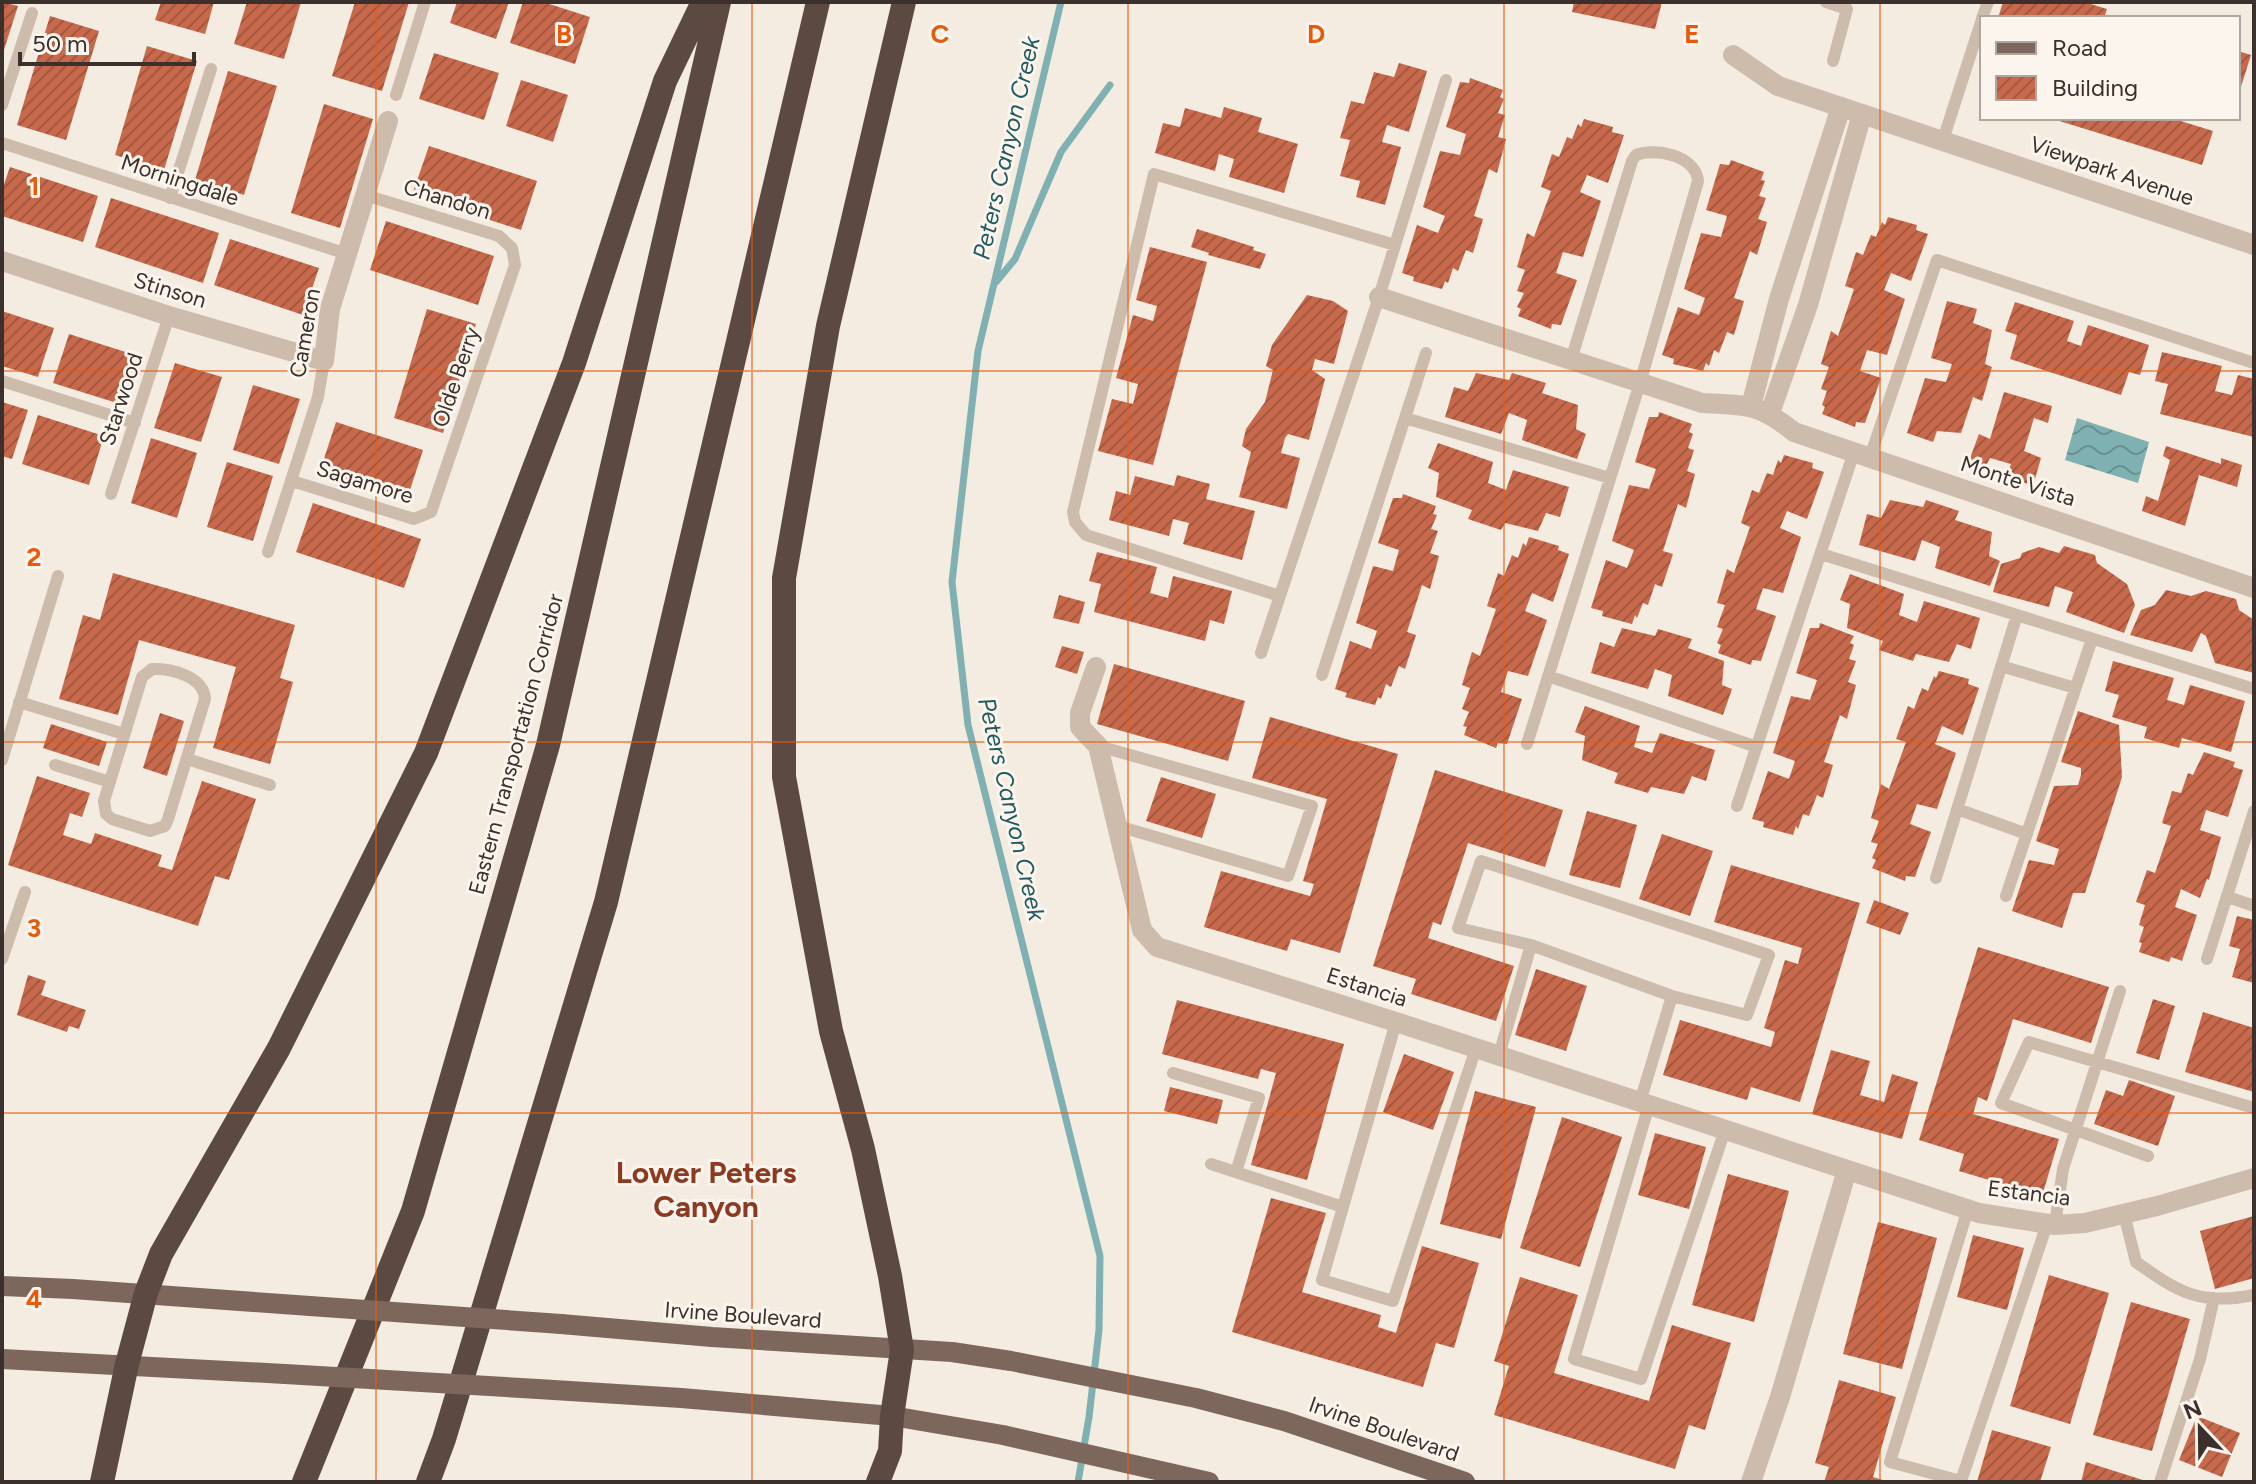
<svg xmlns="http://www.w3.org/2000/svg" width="2256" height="1484" font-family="Figtree,sans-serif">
<defs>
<pattern id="water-waves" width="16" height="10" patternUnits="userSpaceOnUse" patternTransform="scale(2)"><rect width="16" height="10" fill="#7fb0b2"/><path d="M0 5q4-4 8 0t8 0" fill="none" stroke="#699091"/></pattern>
<pattern id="building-hatch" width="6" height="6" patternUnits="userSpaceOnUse" patternTransform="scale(2)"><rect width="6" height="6" fill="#c8694b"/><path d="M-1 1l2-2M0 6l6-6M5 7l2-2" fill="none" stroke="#a4573f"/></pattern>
</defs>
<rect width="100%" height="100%" fill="#f4ebe1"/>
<!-- water -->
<path fill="url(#water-waves)" d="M2077 418 2149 442 2138 483 2065 460Z"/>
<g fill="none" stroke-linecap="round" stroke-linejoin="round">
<!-- stream -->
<path stroke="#7fb0b2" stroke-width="7" d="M1061 2 978 351 952 582 968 725 1100 1256 1099 1330 1089 1417 1078 1482
M996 282 1015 259 1061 152 1110 85"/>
</g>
<!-- building -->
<path fill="url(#building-hatch)" d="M2 2 18 6 3 53H2Z
M161 2H214L205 34 155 20Z
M247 2H301L284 59 234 44Z
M355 2H409L382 91 332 76Z
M457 2H509L496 39 450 23Z
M523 2H543L590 17 575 64 510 43Z
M1574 2H1662L1655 29 1572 12Z
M2003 2H2084L2107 9 2104 18H1998Z
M50 16 99 31 66 140 17 125Z
M147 46 197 61 164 170 115 155Z
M2238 51 2251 55 2239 93H2238Z
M434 53 499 73 484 120 419 99Z
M1399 63 1427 71 1409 132 1387 125 1382 142 1401 147 1385 205 1356 197 1360 181 1340 176 1350 140 1340 138 1351 101 1364 104 1374 72 1394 77Z
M228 71 277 86 244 195 195 180Z
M1470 78 1503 90 1500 97 1504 99 1498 113 1505 115 1498 137 1506 139 1497 173 1489 169 1474 216 1483 219 1473 253 1466 250 1458 271 1453 268 1448 283 1445 281 1442 289 1413 281 1414 277 1402 273 1417 225 1438 233 1445 216 1423 207 1440 151 1460 155 1466 134 1446 127 1460 82 1469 83Z
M521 80 568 95 553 142 506 126Z
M324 104 373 119 340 228 291 213Z
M1224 107 1262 118 1258 132 1298 144 1284 193 1229 177 1234 159 1219 154 1215 171 1155 153 1163 123 1180 127 1185 108 1221 118Z
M2171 118 2213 131 2202 165 2053 119Z
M1584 119 1613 127 1612 132 1624 135 1608 183 1587 175 1580 192 1601 201 1583 257 1563 252 1556 273 1577 280 1561 325 1552 324 1551 329 1518 316 1521 309 1517 307 1524 293 1517 291 1525 270 1517 267 1527 233 1534 237 1551 191 1541 187 1552 154 1559 157 1567 137 1572 139 1578 124 1581 127Z
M429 146 537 181 521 230 412 195Z
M1731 160 1764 172 1761 180 1765 181 1759 196 1766 198 1758 219 1767 222 1757 255 1750 251 1734 298 1744 301 1734 335 1727 332 1719 353 1714 350 1709 366 1706 363 1703 371 1673 364 1674 359 1662 355 1678 307 1699 315 1705 298 1684 289 1701 233 1721 237 1727 216 1706 210 1720 164 1729 165Z
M10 167 98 196 83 242 2 216V190Z
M111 198 219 233 203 283 95 247Z
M1888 217 1917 225 1916 230 1928 234 1911 281 1891 273 1884 290 1905 299 1887 355 1867 350 1860 371 1881 378 1865 423 1856 422 1855 427 1822 414 1825 407 1822 405 1827 391 1821 389 1829 367 1821 364 1831 331 1838 336 1854 289 1845 286 1856 252 1863 255 1871 235 1876 237 1882 222 1885 225Z
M386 221 494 256 478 305 370 270Z
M1197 229 1254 247 1253 250 1266 254 1260 269 1208 255 1209 253 1191 247Z
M230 239 319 268 303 315 214 285Z
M1150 247 1207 262 1153 465 1098 451 1112 399 1133 404 1138 384 1116 378 1133 315 1153 321 1157 306 1136 300Z
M1307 295 1333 301 1348 311 1334 364 1315 359 1312 370 1325 379 1309 440 1288 434 1285 438 1281 453 1300 458 1287 509 1239 497 1251 452 1242 446 1246 429 1265 402 1273 370 1266 366 1272 345Z
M1947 301 1977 309 1973 323 1992 330 1985 364 1992 367 1982 401 1973 397 1961 433 1937 431 1933 442 1907 433 1925 378 1946 382 1952 364 1931 358Z
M2015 302 2074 321 2067 341 2081 346 2088 325 2149 345 2140 375 2129 372 2121 395 2010 359 2017 335 2005 331Z
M427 309 476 324 443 433 394 418Z
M2 311 54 328 38 377 2 366Z
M69 334 135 355 120 404 53 383Z
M2162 352 2222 366 2215 391 2232 395 2238 375 2254 379V437L2160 414 2168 384 2155 381Z
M175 363 222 377 201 442 154 428Z
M1476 373 1509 380 1512 373 1546 383 1542 393 1578 405 1576 429 1586 434 1577 459 1522 440 1527 420 1509 413 1501 434 1445 417 1454 387 1468 391Z
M253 385 300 399 279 464 233 450Z
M2004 392 2052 406 2048 423 2034 418 2024 451 2041 458 2033 486 2007 476 2011 464 1990 458 1986 466 1969 461 1979 434 1990 439Z
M2 402 28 410 12 459 2 456Z
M1659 412 1692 424 1689 432 1693 434 1688 448 1694 450 1687 471 1695 474 1686 508 1678 504 1663 551 1673 554 1662 587 1655 584 1648 605 1643 603 1637 618 1635 615 1632 624 1602 616 1603 611 1591 608 1606 560 1627 568 1634 550 1612 541 1629 485 1649 489 1656 469 1635 462 1649 417H1658Z
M38 415 104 436 89 485 22 464Z
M336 422 423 450 407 499 320 471Z
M151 438 197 453 177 518 131 503Z
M1438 443 1493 462 1488 483 1506 490 1513 470 1569 487 1560 517 1546 513 1538 531 1505 523 1501 530 1468 519 1472 510 1436 497 1439 473 1428 468Z
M2166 446 2221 464V458L2242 465 2237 487 2199 475 2185 526 2142 511 2146 496 2158 501 2170 460 2163 456Z
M1784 455 1813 463 1812 468 1824 472 1807 519 1787 511 1780 528 1801 537 1783 593 1763 588 1756 609 1776 616 1761 661 1752 660 1751 665 1718 653 1721 645 1717 643 1723 629 1717 627 1725 605 1717 603 1727 569 1734 573 1750 527 1741 523 1752 490 1759 493 1767 473 1773 475 1778 460 1781 463Z
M227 462 273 476 253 541 207 527Z
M1177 475 1210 484 1206 499 1255 511 1242 560 1183 544 1189 523 1173 519 1169 536 1109 520 1116 491 1130 495 1135 476 1174 486Z
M1403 494 1436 506 1433 514 1437 515 1431 529 1438 531 1430 553 1439 556 1430 589 1422 585 1407 632 1416 635 1405 669 1399 666 1391 687 1386 684 1381 699 1378 697 1375 705 1345 697 1347 693 1335 689 1350 641 1371 649 1377 631 1356 623 1373 566 1393 571 1399 550 1378 543 1393 498H1402Z
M1890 500 1923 507 1926 500 1959 511 1955 520 1992 532 1989 556 2000 561 1990 586 1935 568 1940 547 1922 540 1915 561 1859 545 1867 514 1881 518Z
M313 503 421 539 404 588 296 552Z
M1529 537 1559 546 1558 550 1569 554 1553 602 1532 593 1525 611 1547 620 1528 676 1508 671 1501 692 1522 699 1507 744 1498 743 1496 748 1464 735 1467 727 1463 726 1469 712 1462 709 1470 688 1462 685 1472 652 1480 656 1496 609 1487 606 1498 573 1504 576 1512 555 1518 558 1523 543 1526 546Z
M2064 546 2095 555 2097 563 2127 584 2135 605 2124 633 2066 612 2073 592 2055 586 2049 607 1993 592 2001 564 2020 558 2022 553 2039 547 2059 553Z
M1097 552 1157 567 1150 593 1168 598 1173 576 1232 591 1224 624 1210 620 1205 641 1094 612 1101 584 1089 581Z
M113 573 295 625 280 678 293 682 270 764 213 748 236 667 139 640 118 715 59 699 83 615 100 620Z
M1850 574 1904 594 1899 615 1917 622 1924 601 1980 618 1971 649 1957 644 1949 662 1916 654 1913 661 1879 650 1883 641 1847 628 1850 604 1840 600Z
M2166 590 2191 596 2206 591 2236 599 2239 610 2254 620V673L2215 663 2206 636 2201 633 2192 652 2130 635 2141 610 2155 605Z
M1059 595 1085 602 1079 624 1053 618Z
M1820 623 1854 636 1850 643 1854 645 1849 659 1856 661 1848 682 1856 685 1847 719 1840 715 1824 762 1833 765 1823 798 1817 795 1809 816 1803 814 1798 829 1796 826 1793 835 1763 827 1764 822 1752 819 1768 771 1789 779 1795 761 1773 753 1791 696 1810 700 1817 680 1796 673 1810 628H1819Z
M1622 628 1655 636 1658 629 1692 639 1688 648 1724 661 1722 685 1732 689 1723 715 1668 696 1672 675 1655 669 1648 689 1591 673 1600 642 1614 647Z
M1062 646 1084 652 1077 674 1055 667Z
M2113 661 2174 678 2167 700 2184 705 2190 685 2245 701 2231 752 2182 738 2179 748 2144 738 2147 727 2112 717 2119 695 2105 691Z
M1114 664 1245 701 1228 761 1097 724Z
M1939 671 1969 679 1968 684 1979 688 1963 735 1942 726 1935 744 1956 753 1937 809 1917 804 1910 824 1931 832 1915 877 1906 876 1905 881 1872 868 1876 860 1872 858 1878 844 1871 842 1879 821 1871 818 1881 784 1889 789 1906 742 1896 739 1908 706 1914 709 1922 688 1928 691 1934 676 1936 678Z
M1585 706 1640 726 1634 747 1652 753 1660 733 1715 750 1706 781 1692 776 1684 794 1651 787 1648 793 1614 783 1618 773 1582 760 1585 736 1575 732Z
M2078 711 2119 725 2122 777 2085 893H2073L2062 928 2012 911 2029 860 2054 865 2059 849 2036 841 2054 786 2078 785 2081 775V768L2061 762Z
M160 713 184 721 167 776 143 768Z
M1270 717 1398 754 1340 953 1291 939 1287 951 1204 927 1221 871 1310 896 1314 884 1303 881 1327 799 1252 778Z
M51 724 107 742 99 766 43 748Z
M2204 752 2235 762 2233 767 2243 770 2228 817 2206 810 2200 830 2221 837 2209 880 2207 879 2200 898 2181 889 2175 907 2197 915 2182 961 2171 957 2169 962 2139 952 2142 943 2139 942 2144 927 2139 925 2145 905 2136 902 2147 870 2155 873 2171 826 2162 823 2172 791 2181 793 2188 773 2193 775Z
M1435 770 1563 810 1545 867 1468 843 1441 925 1433 922 1428 938 1514 966 1496 1021 1411 994 1416 979 1373 966Z
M37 776 90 793 82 817 70 813 63 835 91 844 95 833 162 855 158 866 172 870 202 781 256 799 229 880 215 876 198 926 8 865Z
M1161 777 1216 794 1202 838 1146 821Z
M1587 811 1637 825 1620 888 1569 875Z
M1662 834 1713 851 1690 916 1639 899Z
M1731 865 1860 903 1800 1102 1751 1087 1747 1100 1663 1075 1680 1020 1771 1047 1775 1032 1764 1028 1785 960 1798 964 1802 948 1714 922Z
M1874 900 1909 913 1900 935 1866 923Z
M2237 916 2254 920V983L2232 977 2240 949 2229 946Z
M1978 947 2109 987 2091 1043 2013 1019 1987 1101 1978 1097 1973 1114 2059 1139 2042 1196 1959 1171 1964 1154 1919 1140Z
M1536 969 1587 986 1566 1051 1515 1035Z
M28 975 46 981 41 995 86 1010 79 1029 69 1026 67 1032 17 1015Z
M2153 999 2175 1006 2159 1060 2136 1053Z
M1177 1000 1344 1044 1307 1180 1251 1165 1276 1073 1261 1069 1258 1079 1162 1054Z
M2203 1012 2254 1028V1092L2185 1072Z
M1831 1050 1870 1061 1860 1095 1884 1102 1892 1074 1918 1082 1902 1139 1812 1114Z
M1404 1054 1454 1072 1433 1130 1383 1112Z
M2129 1080 2175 1096 2158 1146 2094 1124 2106 1090 2123 1096Z
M1170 1087 1223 1100 1217 1124 1164 1111Z
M1475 1091 1536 1107 1501 1239 1440 1224Z
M1562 1117 1622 1137 1580 1267 1520 1248Z
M1655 1133 1706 1147 1689 1209 1638 1195Z
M1728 1174 1789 1191 1754 1322 1692 1305Z
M1271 1198 1326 1213 1302 1292 1381 1315 1378 1327 1396 1333 1422 1246 1479 1263 1454 1348 1436 1343 1423 1387 1232 1332Z
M2254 1216V1278L2215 1289 2200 1231Z
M1878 1222 1937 1238 1902 1369 1843 1354Z
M1973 1235 2024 1248 2007 1310 1957 1297Z
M2049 1275 2109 1293 2070 1424 2010 1406Z
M1520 1277 1578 1295 1554 1373 1649 1401 1672 1325 1731 1343 1705 1430 1689 1425 1675 1469 1494 1415 1509 1366 1494 1361Z
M2131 1302 2190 1319 2152 1451 2093 1435Z
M1839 1380 1896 1397 1873 1477 1889 1482H1824L1829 1467 1815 1463Z
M2197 1416 2240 1433 2222 1477 2179 1460Z
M1992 1430 2051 1447 2040 1482H1977Z
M2086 1462 2146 1481V1482H2081Z"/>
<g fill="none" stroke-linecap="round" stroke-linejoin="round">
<!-- service -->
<path stroke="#cdbbac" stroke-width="12" d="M1826 2 1847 9 1833 61
M1982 18 1988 2
M396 95 425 2
M2 105 32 13
M1943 140 1982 19
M2 143 347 254
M170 198 211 69
M2 381 135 423
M1405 418 1610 478
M1870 457 1937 260 2254 363
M292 481 414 519 431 512 515 265 512 248 499 236 365 195
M111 494 169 316
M268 552 318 397 324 361
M1821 554 2254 689
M1280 596 1086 535 1075 522 1073 512 1154 174 1395 245
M1261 653 1379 297 1446 80
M2001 666 2075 688
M152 669C172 668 204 677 205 699L168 819 165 826 150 831 112 819 106 814 104 801 142 677Z
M1322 675 1426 353
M1548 676 1757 747
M19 702 124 734
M1527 744 1640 383 1698 181C1696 156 1656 147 1636 155L1632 161 1571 360
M1098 746 1312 806 1288 876 1118 826
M187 759 270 785
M2 760 58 576
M55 765 110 782
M1737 806 1854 452
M1957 809 2027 834
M1481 861 1769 955 1747 1015 1672 996 1531 945 1458 928Z
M1936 878 2017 615
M2006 896 2092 639
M2228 897 2254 906
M2 959 25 892
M2207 959 2254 811
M1396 1022 1322 1280 1393 1301 1476 1048
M1499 1055 1531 945
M1173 1073 1259 1098 1236 1172
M1640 1102 1672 996
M1649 1105 1574 1359 1641 1379 1725 1130
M2148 1156 2001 1103 2029 1042 2254 1108
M1211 1164 1343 1207
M1968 1209 1890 1462 1961 1481 2047 1224
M2124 1214 2136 1262C2178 1292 2200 1306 2254 1295
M2055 1225 2063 1169 2120 991
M2160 1482 2200 1359 2214 1298"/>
<!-- minor -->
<path stroke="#cdbbac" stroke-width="20" d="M2 261 169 316 324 361 330 309 388 121
M1379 297 1702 403C1746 405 1758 403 1794 432L2254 588
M1751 406 1779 299 1841 107
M1770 413 1808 305 1862 114
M1096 667 1080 713V727L1098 746 1142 930 1157 947 1396 1022 1979 1213 2055 1225 2085 1223 2157 1206 2254 1178
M1751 1482 1780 1397 1847 1170"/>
<!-- tertiary -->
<path stroke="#cdbbac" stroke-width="20" d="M1733 55 1778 86 2254 245"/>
<!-- primary -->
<path stroke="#7d675c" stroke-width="20" d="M2 1286 73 1289 310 1306
M561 1324 712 1337 952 1352 1011 1361 1196 1398 1284 1421 1465 1482
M2 1359 285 1374
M538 1389 681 1398 892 1416 1003 1435 1209 1482"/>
<!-- motorway -->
<path stroke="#5c4a42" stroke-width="24" d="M102 1482 127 1364 146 1293 161 1254 279 1048 426 753 574 363 665 81 703 2
M304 1482 413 1211 548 745 719 2
M428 1482 444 1439 606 902 818 2
M878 1482 890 1451 892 1416 902 1350 890 1276 863 1149 831 1031 784 777V578L828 326 904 2"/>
<!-- primary-bridge -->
<path stroke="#7d675c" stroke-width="20" d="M310 1306 561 1324
M285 1374 538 1389"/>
</g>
<!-- grid -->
<path fill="none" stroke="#e8590c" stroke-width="2" stroke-opacity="0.55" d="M376 2V1482M752 2V1482M1128 2V1482M1504 2V1482M1880 2V1482M2 371H2254M2 742H2254M2 1113H2254"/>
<g text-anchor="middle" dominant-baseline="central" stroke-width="6" stroke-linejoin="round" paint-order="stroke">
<!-- street labels -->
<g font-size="22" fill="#3b302b" stroke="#fbf5ee">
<text transform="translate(2112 171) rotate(19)">Viewpark Avenue</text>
<text transform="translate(180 180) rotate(18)">Morningdale</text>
<text transform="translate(447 199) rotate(17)">Chandon</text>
<text transform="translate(170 290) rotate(17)">Stinson</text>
<text transform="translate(305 333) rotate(-80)">Cameron</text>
<text transform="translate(456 377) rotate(-71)">Olde Berry</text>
<text transform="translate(121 399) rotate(-72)">Starwood</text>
<text transform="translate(2018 481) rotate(18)">Monte Vista</text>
<text transform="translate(365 482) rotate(17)">Sagamore</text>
<text transform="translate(516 744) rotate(-75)">Eastern Transportation Corridor</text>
<text transform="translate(1367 987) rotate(18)">Estancia</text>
<text transform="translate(2029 1193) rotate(7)">Estancia</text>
<text transform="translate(743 1315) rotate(4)">Irvine Boulevard</text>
<text transform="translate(1384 1429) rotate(19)">Irvine Boulevard</text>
</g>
<!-- water labels -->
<g font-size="24" font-style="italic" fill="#1f5a5e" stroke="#fbf5ee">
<text transform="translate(1006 148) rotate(-77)">Peters Canyon Creek</text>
<text transform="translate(1012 809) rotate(77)">Peters Canyon Creek</text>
</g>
<!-- district labels -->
<g font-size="30" font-weight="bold" fill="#8c3b22" stroke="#fbf5ee">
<text x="706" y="1172">Lower Peters<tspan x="706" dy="34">Canyon</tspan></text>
</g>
</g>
<g font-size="26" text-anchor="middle" font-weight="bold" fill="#e8590c" stroke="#fbf5ee" stroke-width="6" stroke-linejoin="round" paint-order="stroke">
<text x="564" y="43">B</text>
<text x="940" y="43">C</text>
<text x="1316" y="43">D</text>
<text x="1692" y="43">E</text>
<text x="34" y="195">1</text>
<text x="34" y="566">2</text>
<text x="34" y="937">3</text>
<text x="34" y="1308">4</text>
</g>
<!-- border -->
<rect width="2256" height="1484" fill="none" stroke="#3b302b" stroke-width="8"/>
<!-- legend -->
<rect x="1980" y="16" width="260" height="104" fill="#fbf5ee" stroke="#aea6a0" stroke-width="2"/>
<rect x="1996" y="42" width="40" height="12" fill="#7d675c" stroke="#aea6a0" stroke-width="2"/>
<text x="2052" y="56" font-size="24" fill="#3b302b">Road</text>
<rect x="1996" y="76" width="40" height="24" fill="url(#building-hatch)" stroke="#aea6a0" stroke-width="2"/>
<text x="2052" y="96" font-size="24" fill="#3b302b">Building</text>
<!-- north arrow -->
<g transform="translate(2200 1428) rotate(338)" stroke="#fbf5ee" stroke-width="6" paint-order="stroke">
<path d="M0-6L14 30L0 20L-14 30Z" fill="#3b302b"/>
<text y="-12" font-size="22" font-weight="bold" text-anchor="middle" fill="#3b302b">N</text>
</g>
<!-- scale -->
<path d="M20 52v12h174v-12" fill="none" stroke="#3b302b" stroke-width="4"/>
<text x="32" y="52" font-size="24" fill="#3b302b" stroke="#fbf5ee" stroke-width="6" paint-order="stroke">50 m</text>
</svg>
